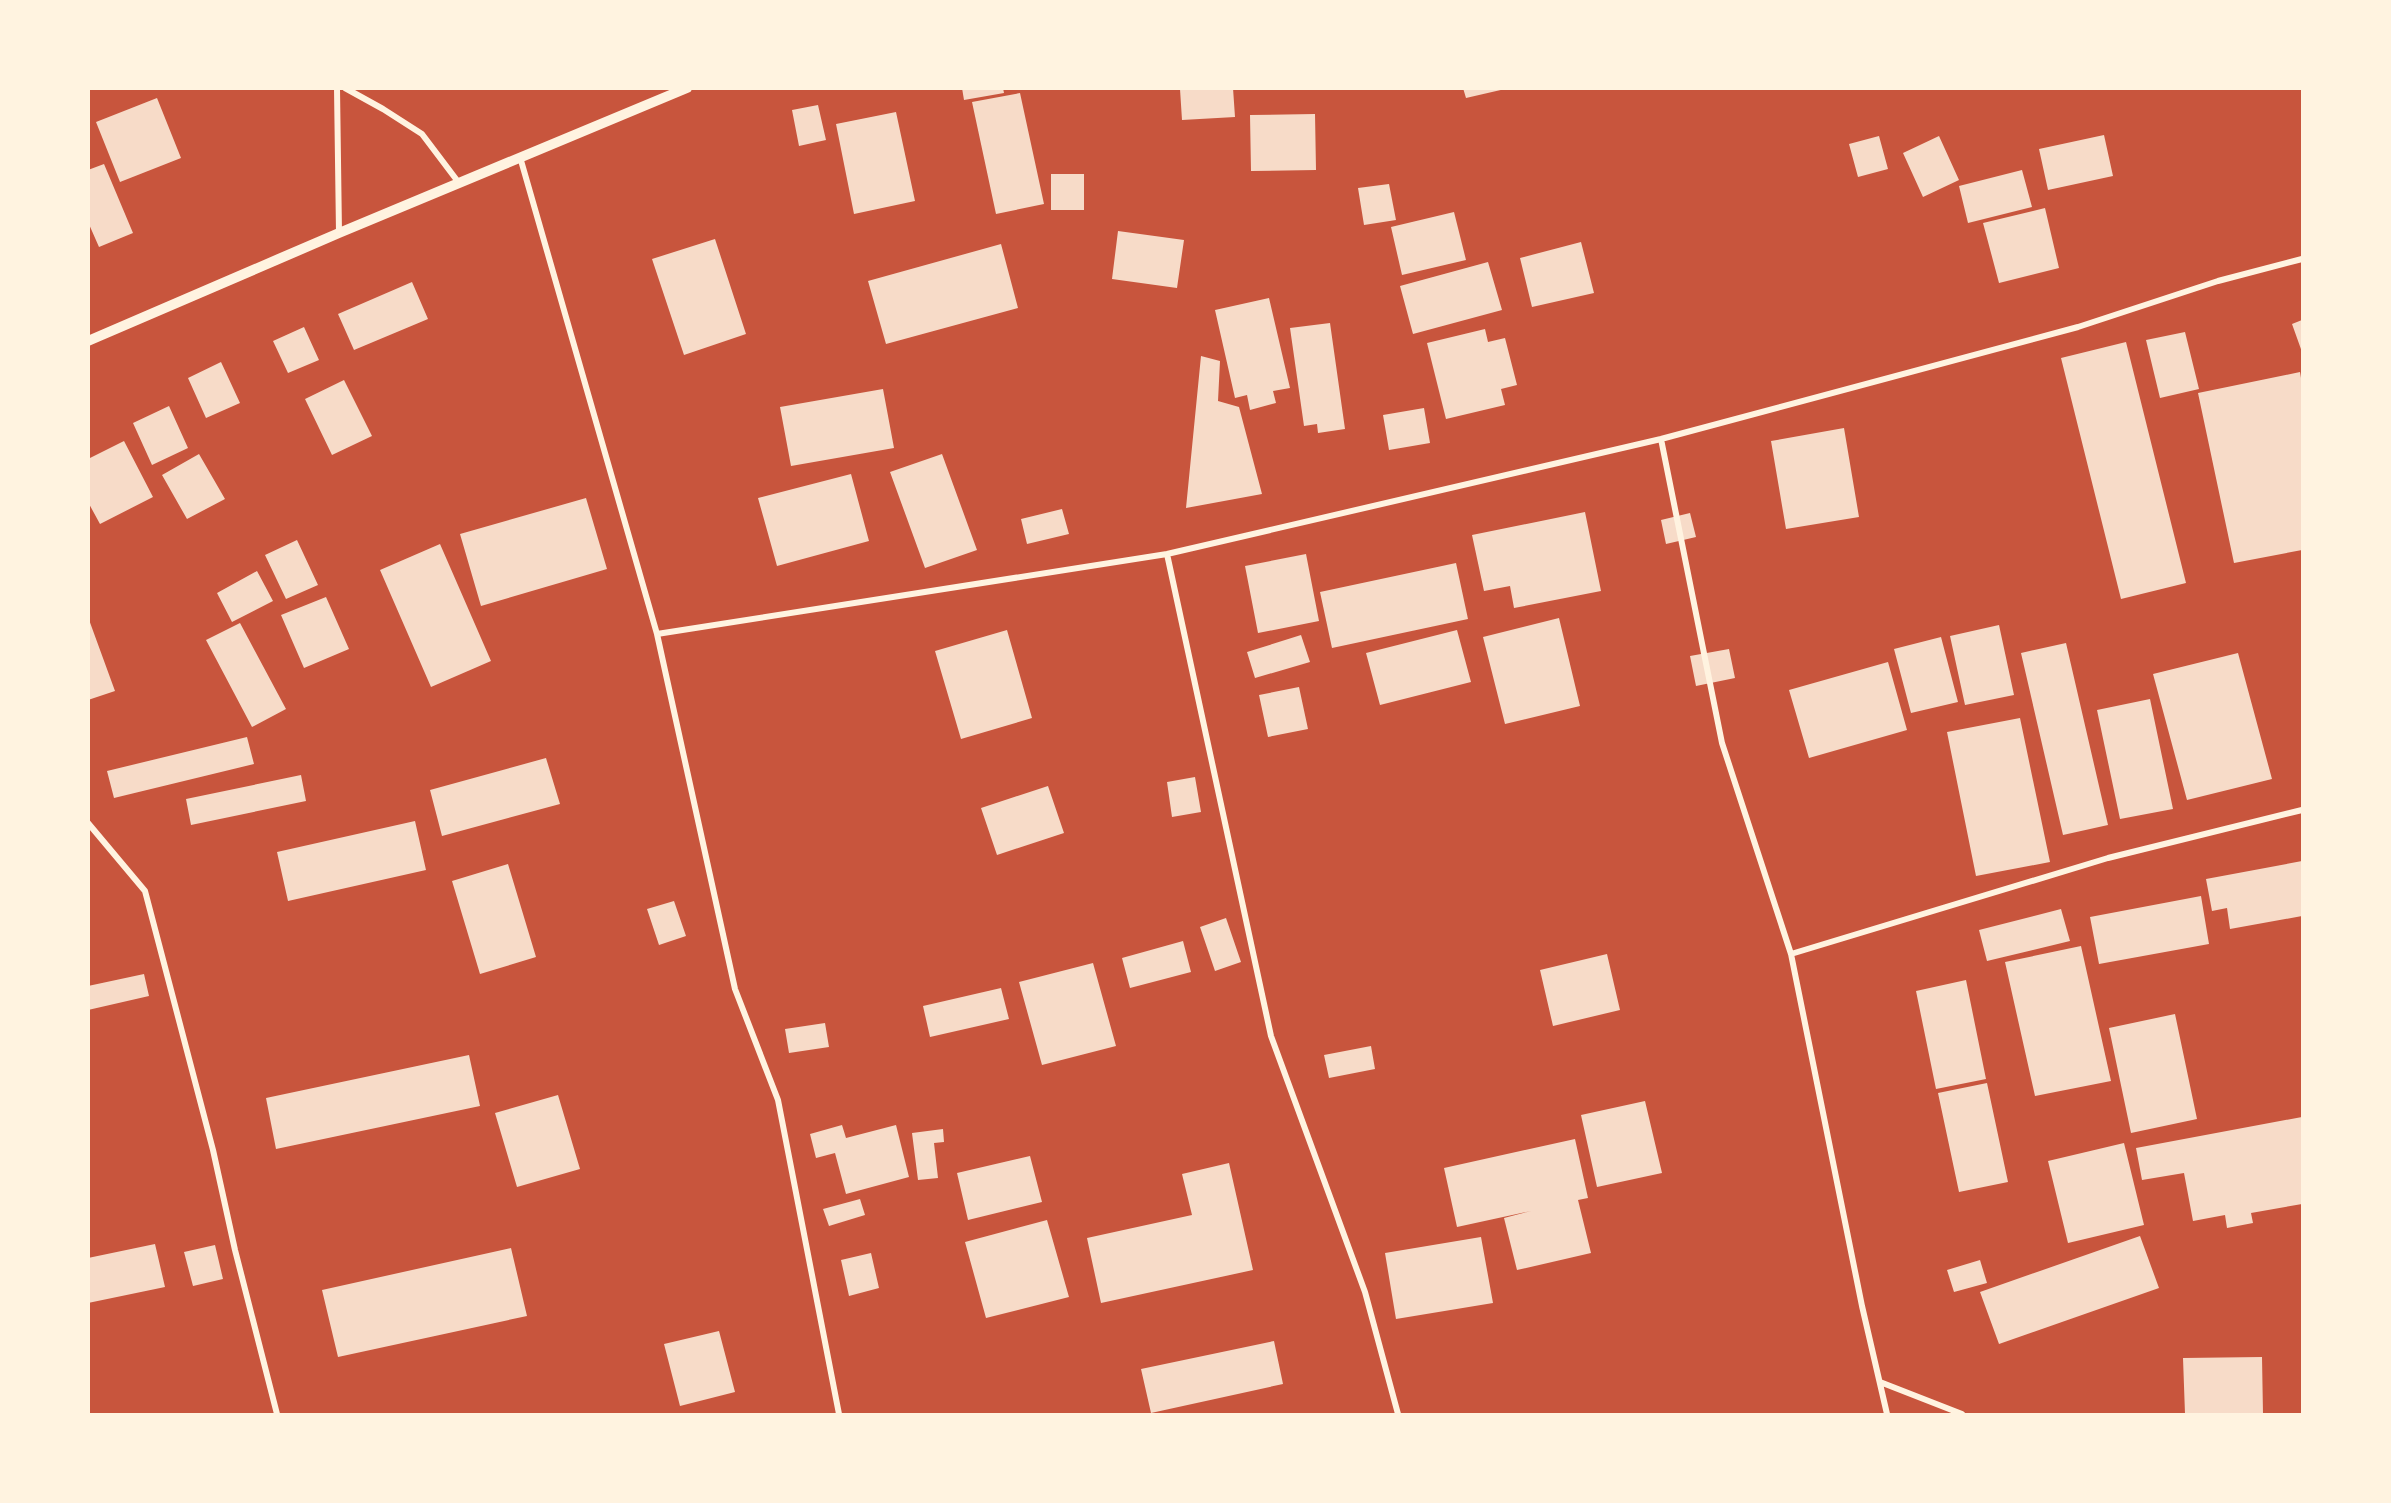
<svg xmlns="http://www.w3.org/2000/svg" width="2391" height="1503" font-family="'Varela Round',sans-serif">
<rect width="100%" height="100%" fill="#c8553d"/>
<!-- building -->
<path fill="#f7dbc8" d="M962 88H1003L1004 93 964 100Z
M1233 88 1235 117 1182 120 1180 89Z
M1463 88H1505V89L1466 98Z
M1020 93 1044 204 996 214 972 102Z
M157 98 181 158 120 182 96 122Z
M818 105 826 140 799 146 792 110Z
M896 112 915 201 854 214 836 124Z
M1315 114 1316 170 1251 171 1250 115Z
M2104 135 2113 176 2048 190 2039 149Z
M1879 136 1888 169 1858 177 1849 144Z
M1939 136 1959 180 1923 197 1903 153Z
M104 164 133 233 99 247 88 222V170Z
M2022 170 2032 207 1968 223 1959 186Z
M1051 174H1084V210H1051Z
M1389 184 1396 220 1364 225 1358 188Z
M2045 208 2059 268 1999 283 1983 223Z
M1454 212 1466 260 1402 275 1391 227Z
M1118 231 1184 240 1177 288 1112 279Z
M715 239 746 334 684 355 652 259Z
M1581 242 1594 293 1532 307 1520 258Z
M1001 244 1018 308 886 344 868 281Z
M1488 262 1502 310 1413 334 1400 286Z
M412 282 428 319 354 350 338 314Z
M1269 298 1290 388 1273 391 1276 403 1250 410 1247 395 1235 398 1215 310Z
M2302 320V352L2292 324Z
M1330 323 1345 429 1318 433 1317 424 1304 426 1290 328Z
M304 327 319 360 288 373 273 341Z
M1485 329 1488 342 1505 338 1517 385 1501 389 1505 405 1446 419 1427 343Z
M2185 332 2199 389 2160 398 2146 340Z
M2126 342 2186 583 2121 599 2061 358Z
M1201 356 1220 361 1218 401 1239 407 1262 494 1186 508Z
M221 362 240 403 206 418 188 378Z
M2300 372 2302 384V550L2234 563 2198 393Z
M344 380 372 436 332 455 305 399Z
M883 389 894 448 791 466 780 407Z
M169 406 188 448 152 465 133 423Z
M1424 408 1430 443 1389 450 1383 415Z
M1844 428 1859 517 1786 529 1771 441Z
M124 441 153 497 100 524 88 502V459Z
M199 454 225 499 187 519 162 475Z
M942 454 977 550 925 568 890 472Z
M851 474 869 541 777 566 758 498Z
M586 498 607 569 481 606 460 534Z
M1062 509 1069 534 1027 544 1021 519Z
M1585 512 1601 591 1514 608 1510 586 1484 591 1472 535Z
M1690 513 1696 537 1666 544 1661 520Z
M297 540 318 585 286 599 265 555Z
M440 544 491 661 431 687 380 570Z
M1306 554 1319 621 1258 633 1245 566Z
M1456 563 1468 619 1332 648 1320 592Z
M257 571 273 601 232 622 217 593Z
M326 597 349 649 304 668 281 615Z
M88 617 115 691 88 700Z
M1559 618 1580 706 1505 724 1483 637Z
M240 623 286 709 252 727 206 640Z
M1999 625 2014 695 1965 705 1950 636Z
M1007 630 1032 718 961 739 935 651Z
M1457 630 1471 682 1380 705 1366 653Z
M1301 635 1310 662 1255 678 1247 652Z
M1941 637 1958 702 1911 713 1894 649Z
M2066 643 2108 825 2063 835 2021 653Z
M1729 649 1735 678 1696 686 1690 656Z
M2238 653 2272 779 2187 800 2153 674Z
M1888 662 1907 730 1809 758 1789 690Z
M1299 687 1308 729 1268 737 1259 695Z
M2150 699 2173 809 2120 819 2097 710Z
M2020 718 2050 862 1976 876 1947 732Z
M247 737 254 764 114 798 107 771Z
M546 758 560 804 442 836 430 790Z
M301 775 306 801 191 825 186 799Z
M1195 777 1201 812 1172 817 1167 782Z
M1048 786 1064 833 997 855 981 808Z
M415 821 426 870 288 901 277 852Z
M2302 861V916L2230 929 2227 908 2212 911 2206 879Z
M508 864 536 957 480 974 452 881Z
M2201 896 2209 944 2099 964 2090 917Z
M674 901 686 936 659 945 647 909Z
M2061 909 2070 941 1987 961 1979 930Z
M1226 918 1241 962 1215 971 1200 927Z
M1183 941 1191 972 1130 988 1122 958Z
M2081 946 2111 1081 2035 1096 2005 962Z
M1607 954 1620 1010 1553 1026 1540 970Z
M1093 963 1116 1046 1042 1065 1019 982Z
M144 974 149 996 88 1010V986Z
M1966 980 1986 1079 1936 1089 1916 991Z
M1001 988 1009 1019 930 1037 923 1006Z
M2175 1014 2197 1119 2131 1133 2109 1028Z
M825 1023 829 1047 789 1053 785 1029Z
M1371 1046 1375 1069 1329 1078 1324 1055Z
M469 1055 480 1106 276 1149 266 1098Z
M1987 1083 2008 1182 1959 1192 1938 1093Z
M558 1095 580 1169 517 1187 495 1113Z
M1645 1101 1662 1173 1597 1187 1581 1115Z
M2302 1117V1204L2251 1213 2253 1223 2227 1228 2225 1215 2193 1221 2184 1173 2142 1180 2136 1148Z
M842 1125 846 1138 896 1125 909 1177 846 1194 835 1153 816 1158 810 1134Z
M943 1129 944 1142 934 1143 938 1178 918 1180 912 1133Z
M1575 1139 1588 1198 1578 1200 1591 1253 1517 1270 1504 1218 1531 1211 1457 1227 1444 1168Z
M2124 1143 2144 1225 2068 1243 2048 1161Z
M1030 1156 1042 1202 968 1220 957 1173Z
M1229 1163 1253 1270 1101 1303 1087 1238 1192 1215 1182 1174Z
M860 1199 865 1215 829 1226 823 1209Z
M1047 1220 1069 1297 986 1318 965 1242Z
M2140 1236 2159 1288 1999 1344 1980 1292Z
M1481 1237 1493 1303 1396 1319 1385 1253Z
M155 1244 165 1287 88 1303V1258Z
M215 1245 223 1279 193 1286 184 1252Z
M511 1248 527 1316 338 1357 322 1290Z
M871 1253 879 1288 849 1296 841 1260Z
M1980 1260 1987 1283 1954 1292 1947 1270Z
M719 1331 735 1392 680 1406 664 1344Z
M1274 1341 1283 1384 1151 1413 1141 1369Z
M2262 1357 2263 1414H2185L2183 1358Z"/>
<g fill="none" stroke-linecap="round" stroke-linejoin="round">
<!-- minor -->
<path stroke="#fff3e0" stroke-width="6" d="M337 88 339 233
M345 88 383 109 422 134 459 183
M520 157 657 634 735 989 778 1100 839 1414
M1661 439 1722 743 1791 954 1862 1306 1887 1414
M1167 554 1271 1036 1365 1292 1398 1414
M657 634 1167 554 1661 439 2078 327 2218 281 2302 259
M88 823 145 891 213 1150 235 1250 277 1414
M1791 954 2108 858 2302 810
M1880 1382 1962 1414"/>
<!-- tertiary -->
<path stroke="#fff3e0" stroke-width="10" d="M88 341 339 233 687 88"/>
</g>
<!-- border -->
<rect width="2391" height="1503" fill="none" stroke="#fff3e0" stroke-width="180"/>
</svg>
